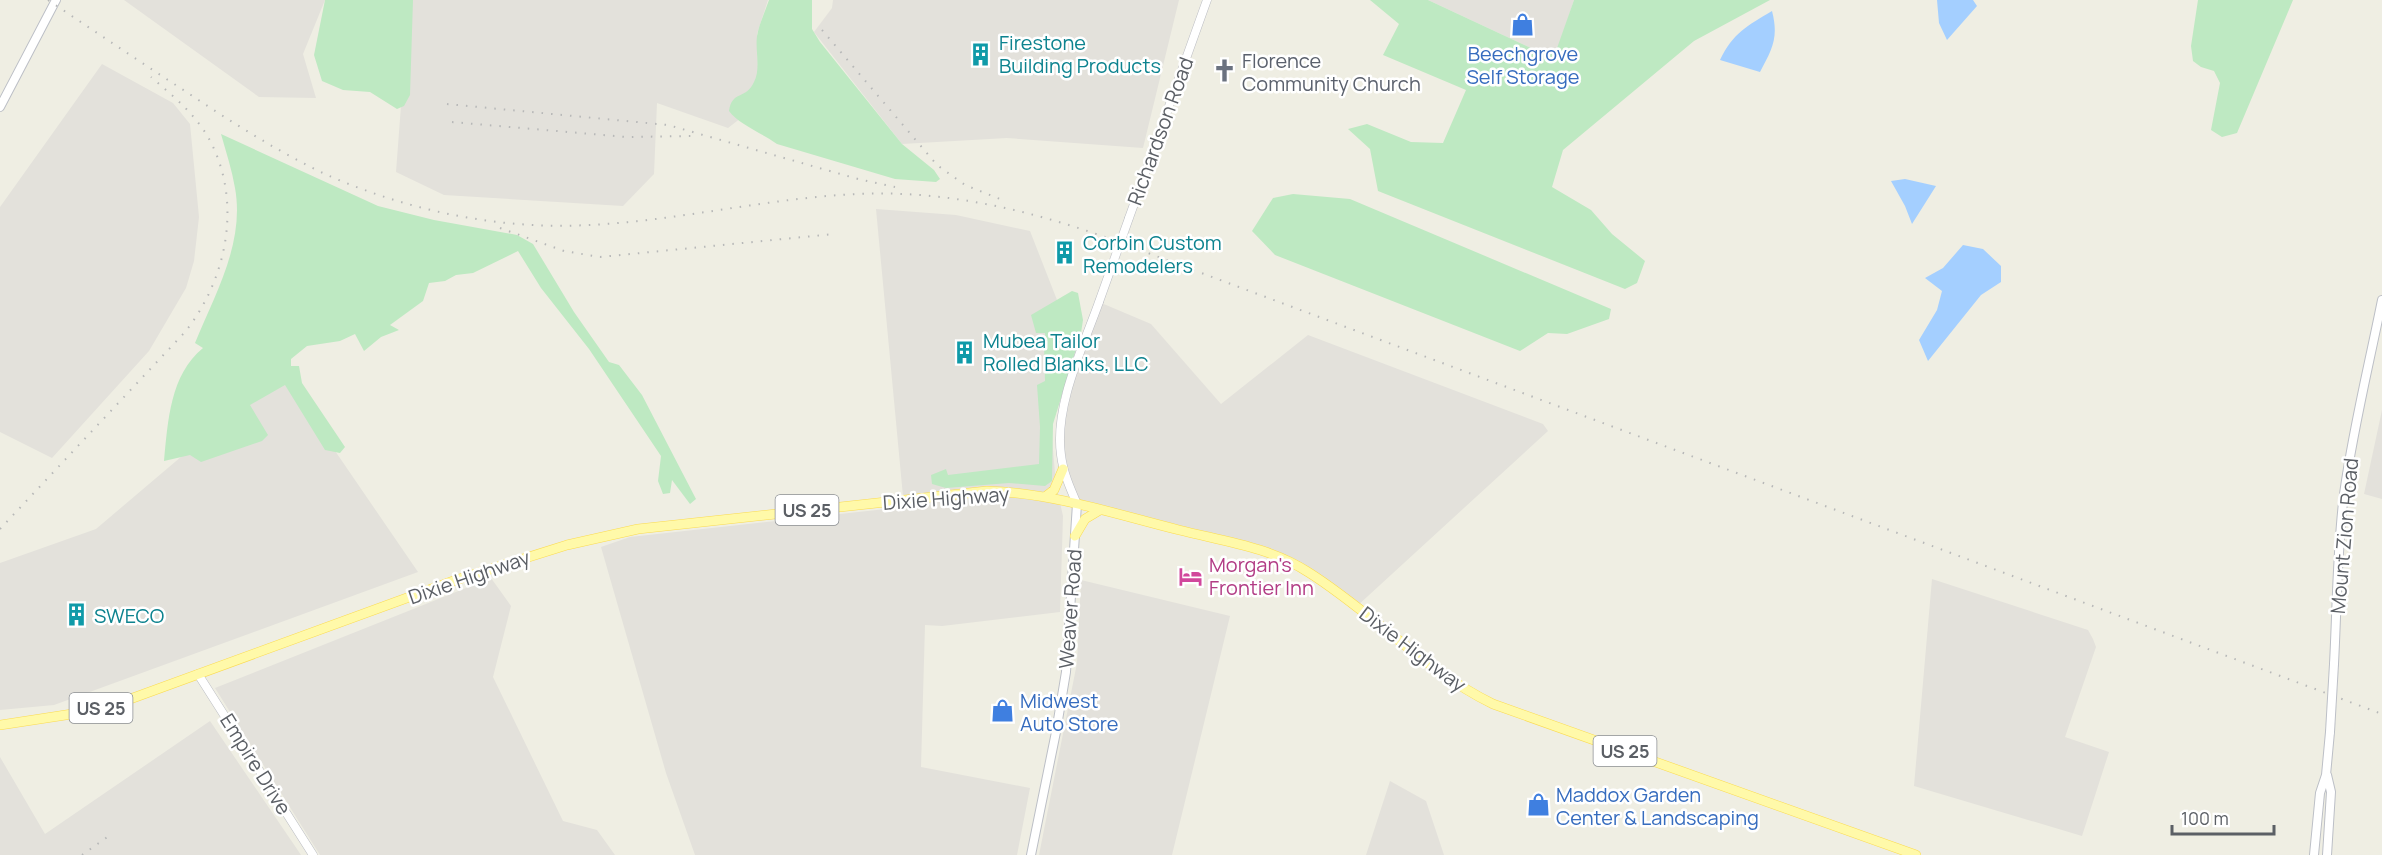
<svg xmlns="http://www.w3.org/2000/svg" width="2382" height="855" font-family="Manrope,sans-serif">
<rect width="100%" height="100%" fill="#efeee3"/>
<!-- industrial -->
<path fill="#e3e1db" d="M124 0H325L303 54 316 98 259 97Z
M409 0H768L757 34 759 104 728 128 657 103 654 174 623 206 444 195 396 172Z
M833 0H1179L1143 148 1007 138 902 144 814 32 832 8Z
M1428 0H1574L1557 51 1535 50Z
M102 64 173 103 190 124 199 217 194 261 186 288 149 351 52 458 0 432V207Z
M876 209 956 215 1030 231 1075 346 1051 426 1056 485 1063 516 1060 612 942 626 925 625 921 767 1030 788 1017 855H695L666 773 601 547 630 537 904 507Z
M1099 302 1151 324 1221 404 1308 335 1543 424 1548 431 1356 607 1285 559 1077 504 1063 469 1061 419Z
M281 372 418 572 54 705 0 710V563L96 529Z
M2382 410V499L2364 494Z
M491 578 511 606 493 677 563 821 597 830 615 855H320L215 688Z
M1932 579 2088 630 2093 639 2096 647 2065 737 2109 752 2082 836 1914 786Z
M1081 580 1230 616 1172 855H1039L1077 663Z
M210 721 301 855H0V757L45 834Z
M1390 781 1426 801 1444 855H1366Z"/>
<!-- green -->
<path fill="#bee9c2" d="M325 0H413L410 95 404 106 397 109 370 92 343 90 322 81 314 55Z
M769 0H812V29L820 42 902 144 934 170 940 179 936 182 895 179 777 144C762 133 738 124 729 111 732 90 746 100 754 82 761 69 755 50 757 36 759 24 765 12 769 0Z
M1370 0H1428L1535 50 1556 51 1574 0H1770L1694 41 1563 150 1552 187 1591 210 1612 234 1645 261 1637 283 1625 289 1378 191 1370 149 1348 129 1367 124 1411 142 1443 143 1466 90 1383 55 1399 24Z
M2198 0H2293L2237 133 2222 137 2211 130 2220 83 2214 71 2201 67 2193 61 2191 46Z
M221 134 378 206 434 220 517 235 533 244 574 312 609 362 619 365 642 395 696 499 690 504 672 480 670 493 663 494 658 481 661 456 589 349 541 288 518 251 473 273 456 275 445 281 429 283 423 301 390 325 399 330 381 337 364 351 355 334 340 341 307 346 291 359V366H299L302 383 345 447 340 453 325 450 285 385 250 405 268 435 262 441 201 462 190 455 164 461C168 421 170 375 203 348L195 343C215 294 245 243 235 188 232 170 226 152 221 134Z
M1293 194 1350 199 1611 309 1609 319 1567 334 1548 333 1520 351 1275 255 1252 231 1273 198Z
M1072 291 1078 293 1083 320 1081 333 1053 424 1052 481 1045 486 1009 483 946 488 932 484 931 475 946 469 948 475 1039 464 1040 427 1037 385 1045 381 1044 344H1046L1045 333H1036L1031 315Z"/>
<!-- water -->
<path fill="#a4cfff" d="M1937 0H1973L1977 6 1947 40 1939 23Z
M1772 11C1779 38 1772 49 1760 72L1720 60C1733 33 1747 26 1772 11Z
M1905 179 1936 186 1912 224 1905 206 1891 181Z
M1963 245 1983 249 2001 266V282L1981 295 1928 361 1919 340 1937 310 1942 291 1925 278 1943 268Z"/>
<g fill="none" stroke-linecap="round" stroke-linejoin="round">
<defs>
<path id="tertiary" d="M1129 218 1207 0
M1077 504C1070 488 1063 472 1061 455 1054 406 1083 347 1099 302
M198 674 313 855"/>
<path id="secondary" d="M0 107 56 0
M2334 664C2337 607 2337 550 2344 494 2353 429 2369 365 2382 300
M2327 775 2331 792 2327 855
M1031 855 1056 732 1066 672 1077 504
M2314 855 2320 793 2326 775 2330 732"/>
<path id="primary" d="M1045 497 1054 490 1063 469
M1075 536 1085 519 1100 510
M0 725 72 714 122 702 456 580 567 545 638 529 987 491C1053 493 1115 514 1179 530 1222 541 1270 547 1308 572 1372 612 1425 671 1493 704L1916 855"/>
</defs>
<!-- tertiary casing -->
<use href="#tertiary" stroke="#bbbdc3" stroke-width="9"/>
<!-- secondary casing -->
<use href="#secondary" stroke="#bcbfc6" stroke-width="10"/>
<!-- primary casing -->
<use href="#primary" stroke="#fbdb50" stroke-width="10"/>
<!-- tertiary -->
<use href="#tertiary" stroke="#fff" stroke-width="8"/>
<!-- secondary -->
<use href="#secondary" stroke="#fff" stroke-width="8"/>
<!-- primary -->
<use href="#primary" stroke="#fff9a9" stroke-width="9"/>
<!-- rail -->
<path stroke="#b7b8b8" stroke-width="2" stroke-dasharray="1.5 8" stroke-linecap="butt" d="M48 0C97 33 145 65 194 97 236 125 279 152 325 174 390 203 461 221 532 225 642 231 748 199 857 194 943 190 1025 209 1105 237L2382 714
M822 30 937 165 965 185 1000 199
M447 104 668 125 858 179 895 187
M452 122 626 137 695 136
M500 228 564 251 600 257 834 234
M0 529 185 332C228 278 243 199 208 137 194 113 172 95 151 77
M82 855 113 833"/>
<defs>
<path id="tertiary-bridge" d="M1099 302 1129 218"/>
<path id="secondary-bridge" d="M2330 732 2334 664"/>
</defs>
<!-- tertiary-bridge casing -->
<use href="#tertiary-bridge" stroke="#bbbdc3" stroke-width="9" stroke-linecap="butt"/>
<!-- secondary-bridge casing -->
<use href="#secondary-bridge" stroke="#bcbfc6" stroke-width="10" stroke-linecap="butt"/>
<!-- tertiary-bridge -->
<use href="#tertiary-bridge" stroke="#fff" stroke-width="8"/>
<!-- secondary-bridge -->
<use href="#secondary-bridge" stroke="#fff" stroke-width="8"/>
</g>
<!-- icons -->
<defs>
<symbol id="shop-bare" viewBox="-9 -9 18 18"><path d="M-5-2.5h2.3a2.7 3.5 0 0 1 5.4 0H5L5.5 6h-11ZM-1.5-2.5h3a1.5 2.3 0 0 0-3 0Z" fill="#3f7fe0" stroke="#fff" stroke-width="2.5" paint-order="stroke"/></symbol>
<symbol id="building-bare" viewBox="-9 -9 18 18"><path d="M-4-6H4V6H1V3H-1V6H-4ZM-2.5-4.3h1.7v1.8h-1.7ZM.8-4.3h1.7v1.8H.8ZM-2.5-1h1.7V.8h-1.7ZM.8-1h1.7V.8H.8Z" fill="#0f9aa8" stroke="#fff" stroke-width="2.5" paint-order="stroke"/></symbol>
<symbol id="church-bare" viewBox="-9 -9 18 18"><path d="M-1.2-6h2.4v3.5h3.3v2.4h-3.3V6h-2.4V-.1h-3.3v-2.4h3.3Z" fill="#6b7280" stroke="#fff" stroke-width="2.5" paint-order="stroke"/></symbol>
<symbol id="hotel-bare" viewBox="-9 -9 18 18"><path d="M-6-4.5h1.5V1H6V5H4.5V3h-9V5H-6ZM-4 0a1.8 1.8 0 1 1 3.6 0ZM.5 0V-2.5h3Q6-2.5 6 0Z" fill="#d1479c" stroke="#fff" stroke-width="2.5" paint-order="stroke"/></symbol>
</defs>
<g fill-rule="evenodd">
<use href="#shop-bare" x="1506" y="8" width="33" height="33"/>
<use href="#building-bare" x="964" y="38" width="33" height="33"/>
<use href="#church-bare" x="1208" y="54" width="33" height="33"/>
<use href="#building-bare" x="1048" y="236" width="33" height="33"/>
<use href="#building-bare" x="948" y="336" width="33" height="33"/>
<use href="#hotel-bare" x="1174" y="560" width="33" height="33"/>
<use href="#building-bare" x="60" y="598" width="33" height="33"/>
<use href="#shop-bare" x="986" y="694" width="33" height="33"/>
<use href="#shop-bare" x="1522" y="788" width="33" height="33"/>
</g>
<g text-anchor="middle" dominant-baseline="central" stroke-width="5" stroke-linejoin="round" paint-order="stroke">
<!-- shield labels -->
<g fill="#fff" stroke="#8c8f93" stroke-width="1.5">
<rect x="775.5" y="495" width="63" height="30" rx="4.5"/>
<rect x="69.5" y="693" width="63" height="30" rx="4.5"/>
<rect x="1593.5" y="736" width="63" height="30" rx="4.5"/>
</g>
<g font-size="18" font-weight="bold" fill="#5b5f65">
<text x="807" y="510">US 25</text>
<text x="101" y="708">US 25</text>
<text x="1625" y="751">US 25</text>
</g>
<!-- culture labels -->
<g font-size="20" fill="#0d838f" stroke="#fff" text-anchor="start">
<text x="999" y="42">Firestone<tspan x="999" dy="23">Building Products</tspan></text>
<text x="1083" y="242">Corbin Custom<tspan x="1083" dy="23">Remodelers</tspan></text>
<text x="983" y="340">Mubea Tailor<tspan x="983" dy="23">Rolled Blanks, LLC</tspan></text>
<text x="94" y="615">SWECO</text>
</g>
<!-- shop labels -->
<g font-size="20" fill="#366cbe" stroke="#fff" text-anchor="start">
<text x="1523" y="53" text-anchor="middle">Beechgrove<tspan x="1523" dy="23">Self Storage</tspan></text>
<text x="1020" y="700">Midwest<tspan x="1020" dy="23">Auto Store</tspan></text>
<text x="1556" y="794">Maddox Garden<tspan x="1556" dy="23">Center &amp; Landscaping</tspan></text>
</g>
<!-- worship labels -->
<g font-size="20" fill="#5b616d" stroke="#fff" text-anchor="start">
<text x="1242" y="60">Florence<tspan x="1242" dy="23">Community Church</tspan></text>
</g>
<!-- street labels -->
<g font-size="20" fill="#5b5f65" stroke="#fff">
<text transform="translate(1160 131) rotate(-70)">Richardson Road</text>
<text transform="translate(946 498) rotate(-4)">Dixie Highway</text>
<text transform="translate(2344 536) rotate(-85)">Mount Zion Road</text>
<text transform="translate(469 577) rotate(-19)">Dixie Highway</text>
<text transform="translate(1070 609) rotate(-86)">Weaver Road</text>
<text transform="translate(1413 649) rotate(37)">Dixie Highway</text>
<text transform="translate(256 764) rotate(58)">Empire Drive</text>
</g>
<!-- hotel labels -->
<g font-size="20" fill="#b23c85" stroke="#fff" text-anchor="start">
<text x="1209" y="564">Morgan's<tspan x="1209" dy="23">Frontier Inn</tspan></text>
</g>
</g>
<!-- scale -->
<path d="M2172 825v9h102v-9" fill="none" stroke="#5b5f65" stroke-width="3"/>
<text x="2181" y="825" font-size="18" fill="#5b5f65" stroke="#ffffff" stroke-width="4.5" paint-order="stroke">100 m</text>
</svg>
